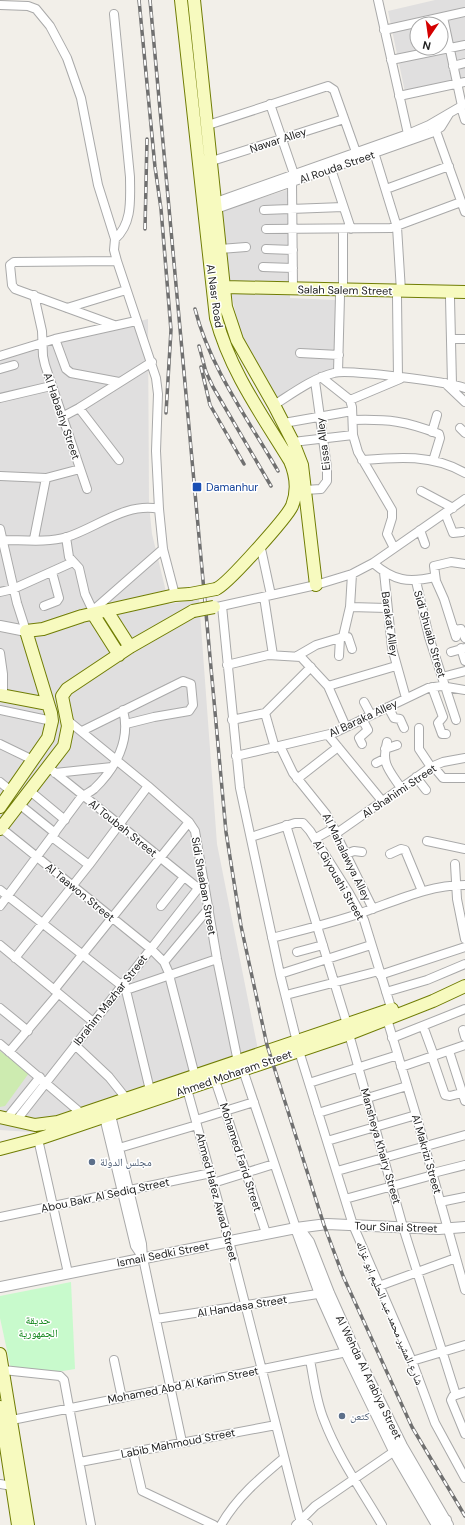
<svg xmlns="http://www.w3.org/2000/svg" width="465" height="1525" font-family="'DM Sans','Noto Naskh Arabic',sans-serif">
<rect width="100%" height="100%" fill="#f2efe9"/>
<!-- residential -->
<path fill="#e0dfdf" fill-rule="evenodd" d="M435 0H465V80L405 92 388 11ZM417 24H441V48H417Z
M290 189V298L335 300V369L277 398 247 350 239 329 228 279 222 210Z
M148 319 149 505 152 534 169 604 199 599 217 844 260 1060 49 1131 30 1132 0 1130V355Z"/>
<!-- grass -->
<path fill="#cdebb0" d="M0 1051 29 1073 5 1106 0 1107Z"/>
<!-- park -->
<path fill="#c8facc" d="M71 1282 75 1369 51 1373 11 1369 0 1318V1296Z"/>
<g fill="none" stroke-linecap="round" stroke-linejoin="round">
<defs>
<path id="minor" d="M378 0 408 134
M0 5 28 6 36 9 50 26 67 58 81 98 98 185 115 239 114 250 117 261 156 378 158 394 156 451 159 509 163 549 175 595
M114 14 130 177C130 198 133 223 115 239
M443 17 462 106
M384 30 465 12
M391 60 465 45
M453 66 465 63
M399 96 465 82
M270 104 294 174
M461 107 465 120
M208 125 328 86 334 90 356 152
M436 131 465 212
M373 149 397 227 401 291
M212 161 344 119
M331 169 351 229
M292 182 293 289
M386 189 449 166
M216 202 408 134 429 125 465 104
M216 209 431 133 441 127 449 114
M264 210 343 207
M266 229 391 228 461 202
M220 249 246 247
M266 249 293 250
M263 267 293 268
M343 290V229
M34 295 42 331 43 356 45 365 87 489
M397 297 398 378
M450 298 452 384
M67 308 126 290
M114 325 15 289 12 285 10 265 14 262 117 261
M55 339 66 369 71 373 119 382
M451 339H465
M300 353 339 355
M0 356 55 339 136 321
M0 369 14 365
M338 372 340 296
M321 377 350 400 352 407 353 435 358 452 392 510V518L387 534 394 548
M445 383 465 402
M0 398 51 386
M350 400 400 379
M274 405C293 393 313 378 334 373 348 369 449 382 465 388
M79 408 119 460
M62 417 79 408 152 362
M353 420C388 419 406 421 439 434L440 438 433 461
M284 423 352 411
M460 428 465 433
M432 432 437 415
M293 442 353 435
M362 460C398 457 432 454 465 473
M0 476 46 478 80 469
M305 490 321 489 327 481V468L315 381
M421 491 453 508
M445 513 453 533 462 532
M0 529 17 603 26 631
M420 530 425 544
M66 537 69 557 79 568 85 594 93 611
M34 539 46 478
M3 540C23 540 47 543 67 537 96 528 126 502 159 509
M260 544 271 595
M373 563C394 581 408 583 435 577
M384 572 392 648 406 698
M416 581 429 637 456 720
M0 592 13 589 73 562
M264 597 273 655
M44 606 57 601 59 598 52 572
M222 606 240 788 280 974 297 1042
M217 607 316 585 352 574 373 563 465 499
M350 607 387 608
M90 613 163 549
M454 630 461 629 465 638
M343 637 350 607 352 574
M456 637 444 599 436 581 434 566 451 562 465 564
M461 648 465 661
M451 652 465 648
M0 653 3 674V695
M297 656 316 645 343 637H348L352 649
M339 656 340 638
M227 665 268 655 301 657 328 686 346 727
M442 677 465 671
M328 686 396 666
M432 687 443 717 438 723 442 734H446
M364 702 371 715
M388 707 394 718 400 719 404 728
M0 710 52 721
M265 713 275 748
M66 719 148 786 189 822 195 831 217 959 238 1062
M232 720 265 713 311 667
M419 728V749L431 767
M82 731 183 681 191 684 193 705 189 711 154 717 126 724
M328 735 383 802
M387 742C381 764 389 770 401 788
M0 744 33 760
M362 744 359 738 368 730 362 719
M280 746 293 773 326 814 373 909
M385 749 397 745
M236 756 334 733 428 688 441 686 465 690
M376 763 384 759
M433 766 443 778H465
M48 767 198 888
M55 773 112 767
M416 777 426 790
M297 779 338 747
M0 782 11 791
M30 791 65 820
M19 804 55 833
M286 825 347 1024
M1 828 151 949 164 962 168 971 195 1076
M337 833 431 767 443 762 465 758
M52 837 89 865
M251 837 295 823H303L310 831 349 893 364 920 393 1014
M316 838 334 828
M427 841 465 849
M346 854 354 851 362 852
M390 854 401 849 405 850 422 891
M455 864 457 899 465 939
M0 890 121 985
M0 906 79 800C83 795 89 793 94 789 116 768 131 740 123 710
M161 906 184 877
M272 938C302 930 332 923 361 913 396 901 428 885 465 885
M0 945 92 1021
M297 952 323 945
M15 958 89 865 148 786
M164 962 209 908
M280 974 371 945
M380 975 465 947
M124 982 150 1090
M54 990 189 822
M126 990 217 959
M386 992 427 980 465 964
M286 995 379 971
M0 1008 28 1031
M387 1019 416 1115 465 1290
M423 1026 434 1056
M463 1030 465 1037
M349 1034 403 1227 456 1395
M392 1038 465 1009
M0 1044 82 1114
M75 1045 109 1077 129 1102
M299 1051 353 1225 412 1361 435 1423 465 1478
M449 1051 465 1101
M9 1052 58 994
M432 1057 445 1095 450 1096 465 1092
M401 1067 465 1045
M243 1070 296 1228
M215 1080 266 1233
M309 1083 398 1055
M187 1089 229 1241 300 1519 308 1525
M318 1113 407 1086
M111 1115 142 1244 143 1258 182 1442
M104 1117 135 1246 143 1258
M7 1118 40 1077
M196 1120 254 1102
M16 1121 204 881
M38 1139 68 1273
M327 1141 416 1115
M119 1148 197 1125
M337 1171 465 1135
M433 1173 465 1165
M213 1183 274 1164
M345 1199 433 1175
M440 1202 465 1197
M0 1217 211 1173
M379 1286 456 1258
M156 1319 324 1293
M114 1360 122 1398
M310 1360C314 1380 316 1401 324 1420 338 1457 362 1491 382 1525
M412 1361 465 1345
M3 1370 60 1376 64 1380 91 1525
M465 1392 453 1396 451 1400 465 1434
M12 1420 352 1351
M133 1452 142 1491 214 1525
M80 1462 276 1425
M0 1484 12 1486
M221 1525C237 1497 260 1478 284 1458
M296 1525 315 1506 399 1448"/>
<path id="tertiary" d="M0 626 26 631
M296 1228 320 1294 346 1352 394 1451 437 1525 446 1520
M303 1234 309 1242 329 1293 355 1351 402 1446 448 1525
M0 1287 296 1228 327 1224 439 1229 465 1227"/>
<path id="secondary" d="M181 0 216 318C230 371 262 415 290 461 296 475 298 491 292 506 287 517 227 585 216 589
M194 0 226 307 237 340 274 405 293 442 302 465 316 585
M224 287 465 292
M107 611 130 647
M93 614 119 655
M0 695 48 704
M0 807 48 738 52 721 51 713 26 631 43 629 82 616 175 595 190 594
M0 829 64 746 68 726 62 696 67 689 130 647 193 611
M0 1117 35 1125 58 1122 392 1009
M0 1149 38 1139 349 1034 433 1001 465 986
M0 1354 28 1525
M0 1407 18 1525"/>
</defs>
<!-- minor casing -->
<use href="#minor" stroke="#a9a9a9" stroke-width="10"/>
<!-- tertiary casing -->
<use href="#tertiary" stroke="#a9a9a9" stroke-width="12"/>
<!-- secondary casing -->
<use href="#secondary" stroke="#707d05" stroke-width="14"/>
<!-- minor -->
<use href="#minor" stroke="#fff" stroke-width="8"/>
<!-- tertiary -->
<use href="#tertiary" stroke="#fff" stroke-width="10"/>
<!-- secondary -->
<use href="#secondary" stroke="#f7fabf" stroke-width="12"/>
<defs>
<path id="rail" d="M139 0 155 167 161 209 171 330 166 413
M150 0 226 832 241 926 267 1045 324 1225 343 1276 412 1427 465 1516
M145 229 147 139
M195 309C210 368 248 419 278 471
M199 346 206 372 213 387 271 486
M201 367 210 405 244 464"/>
</defs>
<!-- rail casing -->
<use href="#rail" stroke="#707070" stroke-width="3.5"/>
<!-- rail -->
<use href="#rail" stroke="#fff" stroke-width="2" stroke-dasharray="6" stroke-linecap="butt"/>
<defs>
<path id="secondary-bridge" d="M190 594 216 589
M193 611 214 607"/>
</defs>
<!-- secondary-bridge casing -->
<use href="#secondary-bridge" stroke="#707d05" stroke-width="14" stroke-linecap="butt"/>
<!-- secondary-bridge -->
<use href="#secondary-bridge" stroke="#f7fabf" stroke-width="12"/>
</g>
<!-- markers -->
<rect fill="#1a4fb4" stroke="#fff" stroke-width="1.5" x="192" y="482" width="10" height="10" rx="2"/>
<g fill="#5c6f8a" stroke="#fff" stroke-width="1.5">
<circle cx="92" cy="1162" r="4"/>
<circle cx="342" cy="1416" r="4"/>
</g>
<g text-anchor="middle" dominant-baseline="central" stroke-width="3" stroke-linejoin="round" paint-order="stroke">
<!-- street labels -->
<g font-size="11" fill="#222" stroke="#fff">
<text transform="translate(278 140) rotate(-18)">Nawar Alley</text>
<text transform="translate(337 167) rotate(-19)">Al Rouda Street</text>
<text transform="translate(345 290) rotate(1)">Salah Salem Street</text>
<text transform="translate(215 296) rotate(82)">Al Nasr Road</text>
<text transform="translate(62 416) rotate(71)">Al Habashy Street</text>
<text transform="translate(323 444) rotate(-97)">Eissa Alley</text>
<text transform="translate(390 624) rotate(82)">Barakat Alley</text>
<text transform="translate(430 634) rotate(74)">Sidi Shuaib Street</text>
<text transform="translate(363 718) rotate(-25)">Al Baraka Alley</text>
<text transform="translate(399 791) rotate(-34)">Al Shahimi Street</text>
<text transform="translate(123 828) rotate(39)">Al Toubah Street</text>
<text transform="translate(347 857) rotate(64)">Al Mahalawya Alley</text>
<text transform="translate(339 880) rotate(60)">Al Giyoushi Street</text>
<text transform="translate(204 886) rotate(80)">Sidi Shaaban Street</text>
<text transform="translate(80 892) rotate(39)">Al Taawon Street</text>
<text transform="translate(110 1000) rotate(-52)">Ibrahim Mazhar Street</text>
<text transform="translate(234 1073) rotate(-19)">Ahmed Moharam Street</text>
<text transform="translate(381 1146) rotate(74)">Mansheya Khairy Street</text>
<text transform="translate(427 1154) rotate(74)">Al Makrizi Street</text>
<text transform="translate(241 1157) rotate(72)">Mohamed Farid Street</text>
<text transform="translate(105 1195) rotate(-12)">Abou Bakr Al Sediq Street</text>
<text transform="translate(217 1197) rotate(75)">Ahmed Hafez Awad Street</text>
<text transform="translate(396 1227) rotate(2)">Tour Sinai Street</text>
<text transform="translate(163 1254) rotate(-11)">Ismail Sedki Street</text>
<text transform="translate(242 1306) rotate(-9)">Al Handasa Street</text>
<text transform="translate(390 1313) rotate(67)">شارع المشير محمد عبد الحليم ابو غزاله</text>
<text transform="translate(369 1377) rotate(64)">Al Wehda Al Arabiya Street</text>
<text transform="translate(183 1385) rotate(-11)">Mohamed Abd Al Karim Street</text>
<text transform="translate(178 1443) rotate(-11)">Labib Mahmoud Street</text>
</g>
<!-- transit labels -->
<g font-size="11" fill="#164399" stroke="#fff" text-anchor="start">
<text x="206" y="487">Damanhur</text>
</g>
<!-- service labels -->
<g font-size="11" fill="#4e5e75" stroke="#fff" text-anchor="start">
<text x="100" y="1162">مجلس الدولة</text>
<text x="350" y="1416">كتعن</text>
</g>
<!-- park labels -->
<g font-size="11" fill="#0c8416" stroke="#fff">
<text x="38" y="1320">حديقة<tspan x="38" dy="13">الجمهورية</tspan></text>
</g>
</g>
<!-- north arrow -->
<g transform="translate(429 36) rotate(193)"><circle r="19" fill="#ffffff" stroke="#a7a7a7"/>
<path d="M0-3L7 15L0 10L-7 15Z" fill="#d40000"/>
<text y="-6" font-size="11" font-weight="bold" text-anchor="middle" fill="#222222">N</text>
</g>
</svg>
